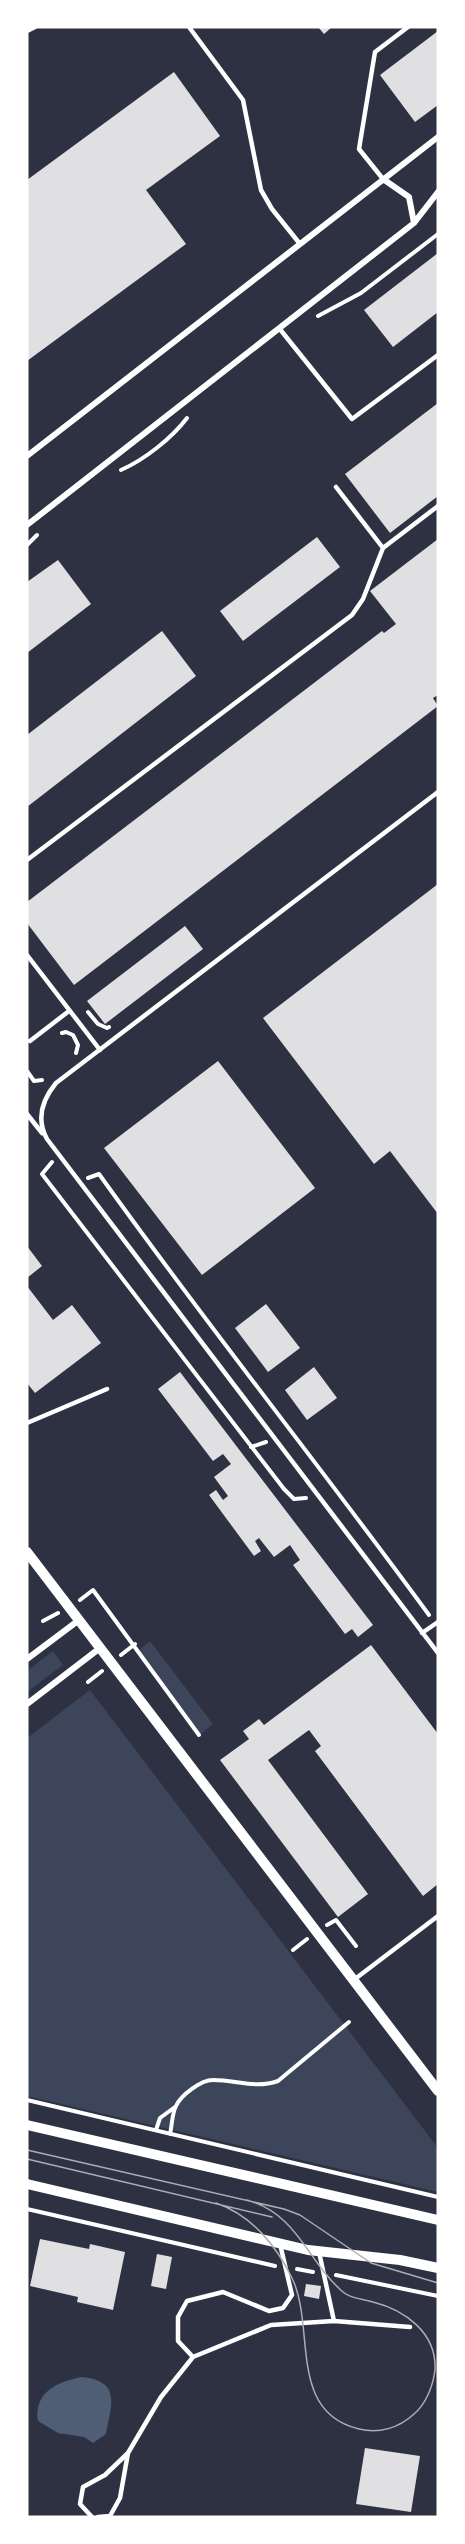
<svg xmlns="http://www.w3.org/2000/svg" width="465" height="2544" font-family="Commissioner,sans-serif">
<rect width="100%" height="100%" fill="#2d3142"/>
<!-- green -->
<path fill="#3c4559" d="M150 1641 213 1724 201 1734 138 1651Z
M53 1651 63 1665 27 1692V1671Z
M90 1690 438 2148V2192L27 2096V1738Z"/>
<!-- water -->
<path fill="#4f5d75" d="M82 2377C121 2381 112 2404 106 2434L93 2443 84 2437 58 2433 38 2421C33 2393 58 2381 82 2377Z"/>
<!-- building -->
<path fill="#e0e0e3" d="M318 27H332L324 34Z
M438 31V105L415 122 380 75Z
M174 72 220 136 146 190 186 244 27 361V180Z
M438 253V312L393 347 364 310Z
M438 403V496L390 533 345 474Z
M317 537 340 567 243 641 220 611Z
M438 539V695L433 698 438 706 74 985 27 923V902L382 631 384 633 396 624 370 591Z
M58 560 91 604 27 653V582Z
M162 631 196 676 27 807V735Z
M438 884V1214L390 1151 374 1164 263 1018Z
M185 926 203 949 105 1024 87 1001Z
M218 1061 315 1188 202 1275 104 1148Z
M27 1246 42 1266 27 1278Z
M27 1286 53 1320 72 1305 101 1343 35 1393 27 1383Z
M266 1304 300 1348 268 1372 235 1328Z
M314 1367 337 1398 307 1420 285 1390Z
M180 1372 373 1625 358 1637 352 1629 345 1634 293 1565 300 1560 290 1545 274 1557 259 1538 255 1541 261 1551 254 1556 209 1495 216 1490 223 1500 228 1496 214 1477 231 1464 223 1454 213 1461 158 1389Z
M371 1645 438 1734V1884L423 1896 315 1751 321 1746 309 1730 268 1760 368 1894 338 1917 220 1760 249 1739 243 1731 259 1719 264 1725Z
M40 2239 89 2249 90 2244 125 2252 113 2310 77 2302 78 2297 30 2286Z
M157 2254 172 2257 166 2289 151 2286Z
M306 2284 321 2286 319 2299 304 2296Z
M365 2448 420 2456 411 2512 356 2504Z"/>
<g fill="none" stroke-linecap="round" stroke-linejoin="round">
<!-- path -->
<path stroke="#fff" stroke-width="4" d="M318 316 361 293 438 234
M121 470C144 460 172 438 187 418
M27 545 37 535
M88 1012 98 1024 107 1028 109 1027
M62 1033 66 1032 73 1035 78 1045 76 1053
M27 1071 34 1081 42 1080
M52 1162 42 1174 284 1489 294 1499 306 1498
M88 1178 99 1174C206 1324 321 1467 429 1615
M251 1447 266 1442
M80 1600 93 1590 199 1735
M43 1621 58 1613
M121 1655 135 1644
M88 1682 102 1671
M327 1925 336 1920 356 1946
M293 1950 307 1939
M27 2100 438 2197
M156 2130 160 2118 175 2107
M170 2134C172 2126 172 2113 176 2106 181 2095 201 2080 213 2080 237 2080 255 2089 278 2081L349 2022
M27 2209 275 2266
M297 2269 313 2272
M336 2275 438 2296"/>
<!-- service -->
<path stroke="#fff" stroke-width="4.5" d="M189 27 243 100 261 190 272 209 300 244
M27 31 35 27
M383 179 359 149 375 52 408 27
M279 328 352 419 438 355
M336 487 383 548
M438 792 56 1083C42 1100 36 1119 47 1139L438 1653
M27 860 352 615 363 599 383 548 438 506
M27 955 100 1050
M30 1041 69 1011
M27 1114 42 1133
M27 1423 107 1389
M422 1633 438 1622
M355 1979 438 1916
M319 2252 334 2321 410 2327
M193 2357 178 2341V2317L187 2301 223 2292 269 2311 283 2308 292 2295 280 2244
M92 2517 80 2504 83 2487 105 2475 128 2453 161 2397 193 2357 271 2325 334 2321
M98 2517 110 2516 120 2498 128 2453"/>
<!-- minor -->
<path stroke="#fff" stroke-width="6" d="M383 179 409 197 414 223
M27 456 438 137
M27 525 414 223 438 192
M27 1659 79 1620
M27 1704 100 1648"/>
<!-- tertiary -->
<path stroke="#fff" stroke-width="10" d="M27 1552 438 2091
M27 2125 438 2220
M27 2184 308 2250 400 2260 438 2268"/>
<!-- tram -->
<path stroke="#abadb3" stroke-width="1.5" d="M27 2150 284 2209 300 2215 371 2263 438 2283
M27 2159 272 2217
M216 2203C251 2215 276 2245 292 2278 316 2327 287 2412 359 2429 379 2434 399 2428 414 2414 426 2404 433 2386 435 2370 437 2333 405 2310 373 2302 363 2299 351 2299 343 2292 306 2260 299 2215 247 2200"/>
</g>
<!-- border -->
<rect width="465" height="2544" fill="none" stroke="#ffffff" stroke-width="57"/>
</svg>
